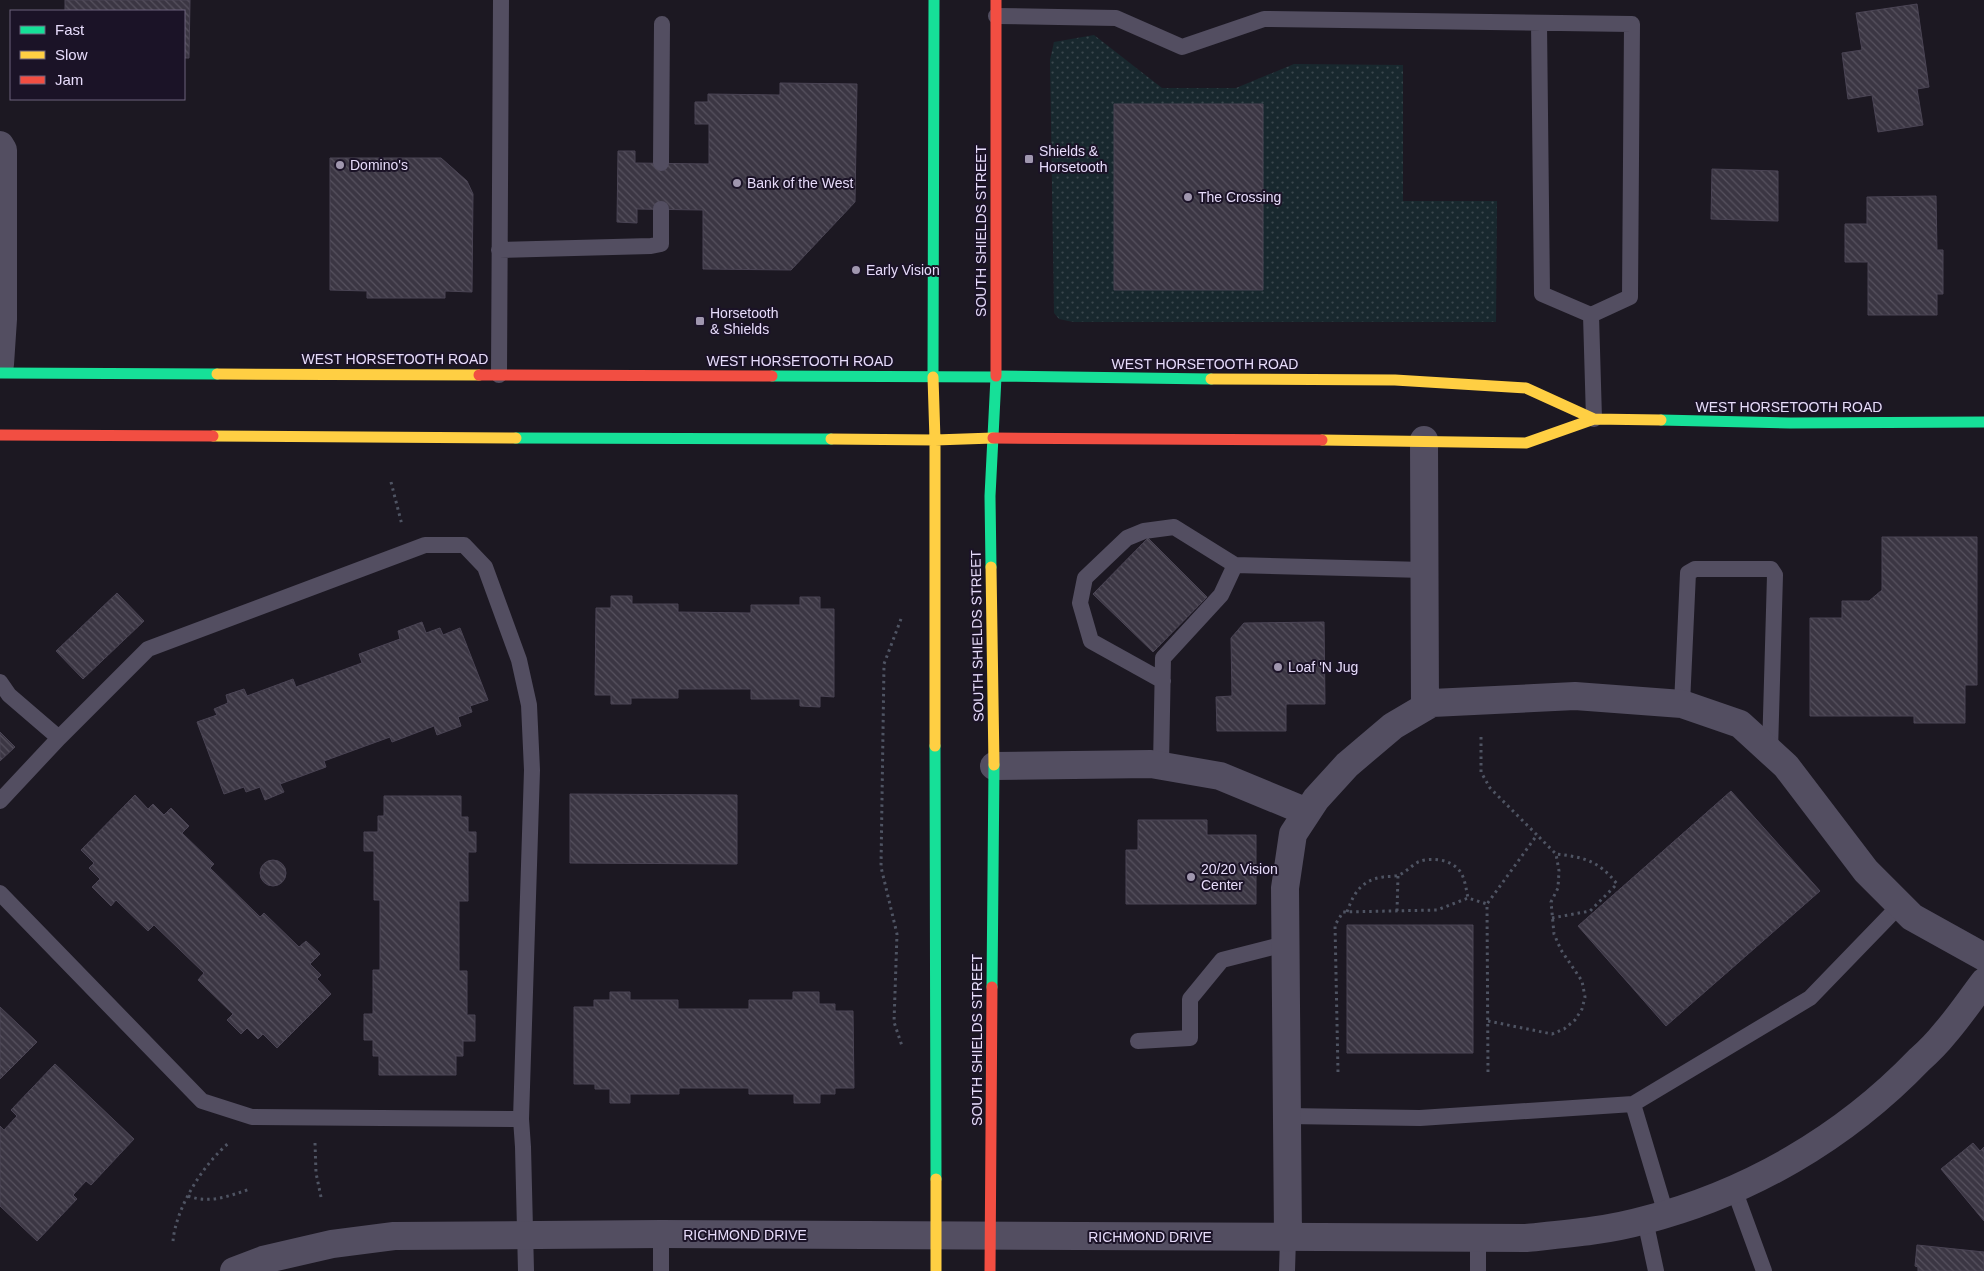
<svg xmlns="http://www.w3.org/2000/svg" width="1984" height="1271" font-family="Arial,sans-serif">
<defs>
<pattern id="grass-dots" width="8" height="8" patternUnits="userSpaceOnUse" patternTransform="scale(1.25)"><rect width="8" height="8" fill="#18282e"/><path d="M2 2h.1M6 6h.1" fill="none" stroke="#3a474d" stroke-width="1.8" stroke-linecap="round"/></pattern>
<pattern id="building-back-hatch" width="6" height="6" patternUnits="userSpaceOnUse" patternTransform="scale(1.25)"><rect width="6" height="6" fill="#3b3643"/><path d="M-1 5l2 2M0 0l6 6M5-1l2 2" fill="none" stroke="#57525f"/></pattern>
</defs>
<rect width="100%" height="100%" fill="#1c1822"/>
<!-- grass -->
<path fill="url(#grass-dots)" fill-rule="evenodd" d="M1094 35 1162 88H1236L1294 64 1403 65V201H1497L1496 322H1073L1059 319 1054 313 1050 60 1054 42ZM1114 104H1263V290H1114Z"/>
<!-- building -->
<path fill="url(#building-back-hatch)" stroke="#4a4454" d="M65 0H190L189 58H184V11H65Z
M1917 4 1929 87 1917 89 1923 125 1878 132 1872 95 1848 99 1842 53 1862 50 1856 13Z
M780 83 857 84 855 202 791 270 703 269V210L637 209V223L617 222 618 151H635V163L709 164V124H695V102H708V94L780 95Z
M1114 104H1263V290H1114Z
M330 158H441L467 181 473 194 472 292 445 291V298H367V291L330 290Z
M1712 169 1778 171V221L1711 219Z
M1936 196 1937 250H1943V294H1937V315H1868V262H1845V224H1867V197Z
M1882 537H1977V685H1965V723H1914V716H1810V618H1842V601H1869L1882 590Z
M1148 538 1207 597 1153 652 1093 594Z
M117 593 144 621 83 679 56 651Z
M611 596H632V604H678V612L751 613V605H800V597H820V609H834V697L820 696V707L800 706V699H751V689H678V698H631V704H611V695H595L596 608H611Z
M422 622 426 633 440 628 443 635 460 628 488 700 470 706 472 712 458 717 461 726 437 735 434 726 392 742 390 737 324 761 326 767 280 784 284 792 265 800 260 787 246 792 244 787 224 794 197 722 217 715 214 709 228 703 226 695 244 689 247 696 293 679 296 687 362 663 359 654 400 639 398 631Z
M1324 622 1325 704H1286V731H1217L1216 697 1232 696 1231 638 1244 623Z
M0 732 15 747 0 761Z
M1731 791 1820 891 1666 1026 1578 926Z
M570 794 737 795V864L570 863Z
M135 795 148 809 153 804 164 815 171 808 189 826 182 833 214 864 210 868 260 917 264 913 299 947 306 941 320 954 310 964 321 975 317 979 331 994 277 1048 263 1034 258 1039 247 1028 241 1034 227 1020 233 1014 198 980 204 973 154 925 148 931 116 900 111 906 92 887 100 879 89 868 94 863 81 850Z
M384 796H461V817H468V832H476V852H468V901H459V971H467V1015H475V1041H463V1056H456V1075H379V1056H373V1040H364V1014H373V970H380V900H374V851H364V832H378V816H384Z
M1138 820H1207V835H1256V904H1126V850H1138Z
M260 873a13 13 0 1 1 26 0a13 13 0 1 1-26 0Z
M1347 925H1473V1053H1347Z
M610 992H630V1000H678V1009H749V1000H793V992H819V1004H835V1011H853L854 1088H835V1094H820V1103H794V1094H749V1088H679V1094H630V1103H610V1089H595V1084H574V1007H594V1000H610Z
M0 1007 37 1042 0 1079Z
M55 1064 134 1139 91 1185 86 1181 73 1195 77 1199 37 1241 0 1206V1126L4 1130 17 1116 11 1110Z
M1973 1143 1980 1151 1984 1147V1221L1941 1169Z
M1917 1245 1984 1252V1271H1918V1267L1915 1266Z"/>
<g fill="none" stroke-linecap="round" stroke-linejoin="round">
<!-- path -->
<path stroke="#4f5463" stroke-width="3" stroke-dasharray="2.5 4" stroke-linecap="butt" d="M391 482 402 525
M901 619 884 664 881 867 897 934 894 1022 902 1046
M1481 737V772L1490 788 1537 835 1487 904 1488 1073
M1397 911 1398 876
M1347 912C1354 892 1362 880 1383 877 1388 876 1394 877 1399 875 1406 872 1411 866 1418 862 1430 857 1449 859 1458 869 1465 876 1466 889 1468 898
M1552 918 1590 911 1617 884C1599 861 1584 857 1556 854
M1488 1021 1552 1034 1564 1029 1575 1020 1582 1009 1585 997 1582 981 1561 950 1554 934 1551 902 1558 888 1559 871 1556 854 1537 835
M1338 1072 1335 925 1343 912 1437 910 1468 898 1487 904
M315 1143 316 1173 321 1197
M188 1196C210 1204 229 1196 250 1189
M173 1241C176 1207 204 1163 230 1142"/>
<!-- lane -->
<path stroke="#534e61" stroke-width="16" d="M996 16 1116 18 1182 47 1264 19 1632 24 1630 297 1591 315 1542 294 1539 23
M661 163 662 24
M499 250 651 246 661 244V209
M1591 315 1594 419
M499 375 501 0
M1163 681 1091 641 1080 603 1085 578 1127 538 1144 531 1174 527 1235 565
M0 682 9 695 59 738
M1682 704 1688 573 1695 569H1771L1775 575 1770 751
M1161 766 1163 658 1221 595 1235 565 1424 570
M0 801 59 738 148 649 425 545H464L485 567 519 660 529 705 532 770 521 1119 523 1147 526 1271
M0 893 202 1101 252 1117 521 1119
M1138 1041 1190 1038V999L1222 960 1285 944
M1633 1104 1666 1214
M1287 1116 1420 1118 1633 1104 1810 998 1900 905
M1734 1189 1764 1271
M1645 1220 1656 1271
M661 1234V1271
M1287 1271 1288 1238
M1478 1271V1238"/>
<!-- street -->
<path stroke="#534e61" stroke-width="28" d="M0 145 3 150V319L0 364
M1424 440 1425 707
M994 766 1151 764 1220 776 1307 812
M1288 1238 1285 888 1293 834 1316 799 1347 765 1393 726 1432 703 1575 696 1682 704 1740 724 1786 766 1866 871 1912 917 1984 957
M234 1271 263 1260 332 1244 394 1236 661 1234 1526 1238C1566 1234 1606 1231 1645 1220 1749 1193 1844 1138 1919 1060 1928 1052 1937 1043 1945 1033 1959 1017 1971 999 1984 982"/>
<!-- fast -->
<path stroke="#16e098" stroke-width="11" d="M0 373 217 374
M772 376 996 377 990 496 991 567
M996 376 1211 379
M933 377 934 0
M1661 420 1790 423 1984 422
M516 438 831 439
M935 746 936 1179
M992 987 994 765"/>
<!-- slow -->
<path stroke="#ffcf43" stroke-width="11" d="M217 374 479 375
M933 377 935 440V746
M1211 379 1395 380 1526 388 1594 419
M213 436 516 438
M831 439 935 440 993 438
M1322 440 1526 443 1594 419 1661 420
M991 567 994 765
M936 1179V1271"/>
<!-- jam -->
<path stroke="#f24e42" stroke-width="11" d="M996 0V376
M479 375 772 376
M0 435 213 436
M993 438 1322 440
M990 1271 992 987"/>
</g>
<!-- markers -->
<g fill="#a097af" stroke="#1b1327" stroke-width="2">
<rect x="1024" y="154" width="10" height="10" rx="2.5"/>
<circle cx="340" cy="165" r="5"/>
<circle cx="737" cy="183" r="5"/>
<circle cx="1188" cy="197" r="5"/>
<circle cx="856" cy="270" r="5"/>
<rect x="695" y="316" width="10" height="10" rx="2.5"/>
<circle cx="1278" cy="667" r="5"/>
<circle cx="1191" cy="877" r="5"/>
</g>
<g text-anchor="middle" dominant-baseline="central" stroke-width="4" stroke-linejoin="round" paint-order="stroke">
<!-- poi labels -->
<g font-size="14" fill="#e7dcfb" stroke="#1b1327" text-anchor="start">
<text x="1039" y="151">Shields &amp;<tspan x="1039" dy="16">Horsetooth</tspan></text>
<text x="350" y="165">Domino's</text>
<text x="747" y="183">Bank of the West</text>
<text x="1198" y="197">The Crossing</text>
<text x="866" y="270">Early Vision</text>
<text x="710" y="313">Horsetooth<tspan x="710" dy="16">&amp; Shields</tspan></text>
<text x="1288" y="667">Loaf 'N Jug</text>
<text x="1201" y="869">20/20 Vision<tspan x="1201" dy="16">Center</tspan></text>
</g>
<!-- street labels -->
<g font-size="14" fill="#e7dcfb" stroke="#1b1327">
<text transform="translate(981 231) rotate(-90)">SOUTH SHIELDS STREET</text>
<text x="395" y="359">WEST HORSETOOTH ROAD</text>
<text x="800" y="361">WEST HORSETOOTH ROAD</text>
<text x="1205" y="364">WEST HORSETOOTH ROAD</text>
<text x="1789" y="407">WEST HORSETOOTH ROAD</text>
<text transform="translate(977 636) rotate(-91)">SOUTH SHIELDS STREET</text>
<text transform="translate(977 1040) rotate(-90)">SOUTH SHIELDS STREET</text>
<text x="745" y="1235">RICHMOND DRIVE</text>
<text x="1150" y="1237">RICHMOND DRIVE</text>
</g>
</g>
<!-- legend -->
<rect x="10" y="10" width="175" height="90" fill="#1b1327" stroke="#6d637c"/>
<rect x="20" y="26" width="25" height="8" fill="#16e098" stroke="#6d637c"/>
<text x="55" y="35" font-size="15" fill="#e7dcfb">Fast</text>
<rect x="20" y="51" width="25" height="8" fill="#ffcf43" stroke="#6d637c"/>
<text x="55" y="60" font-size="15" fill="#e7dcfb">Slow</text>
<rect x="20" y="76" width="25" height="8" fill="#f24e42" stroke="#6d637c"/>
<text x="55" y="85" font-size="15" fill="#e7dcfb">Jam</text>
</svg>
